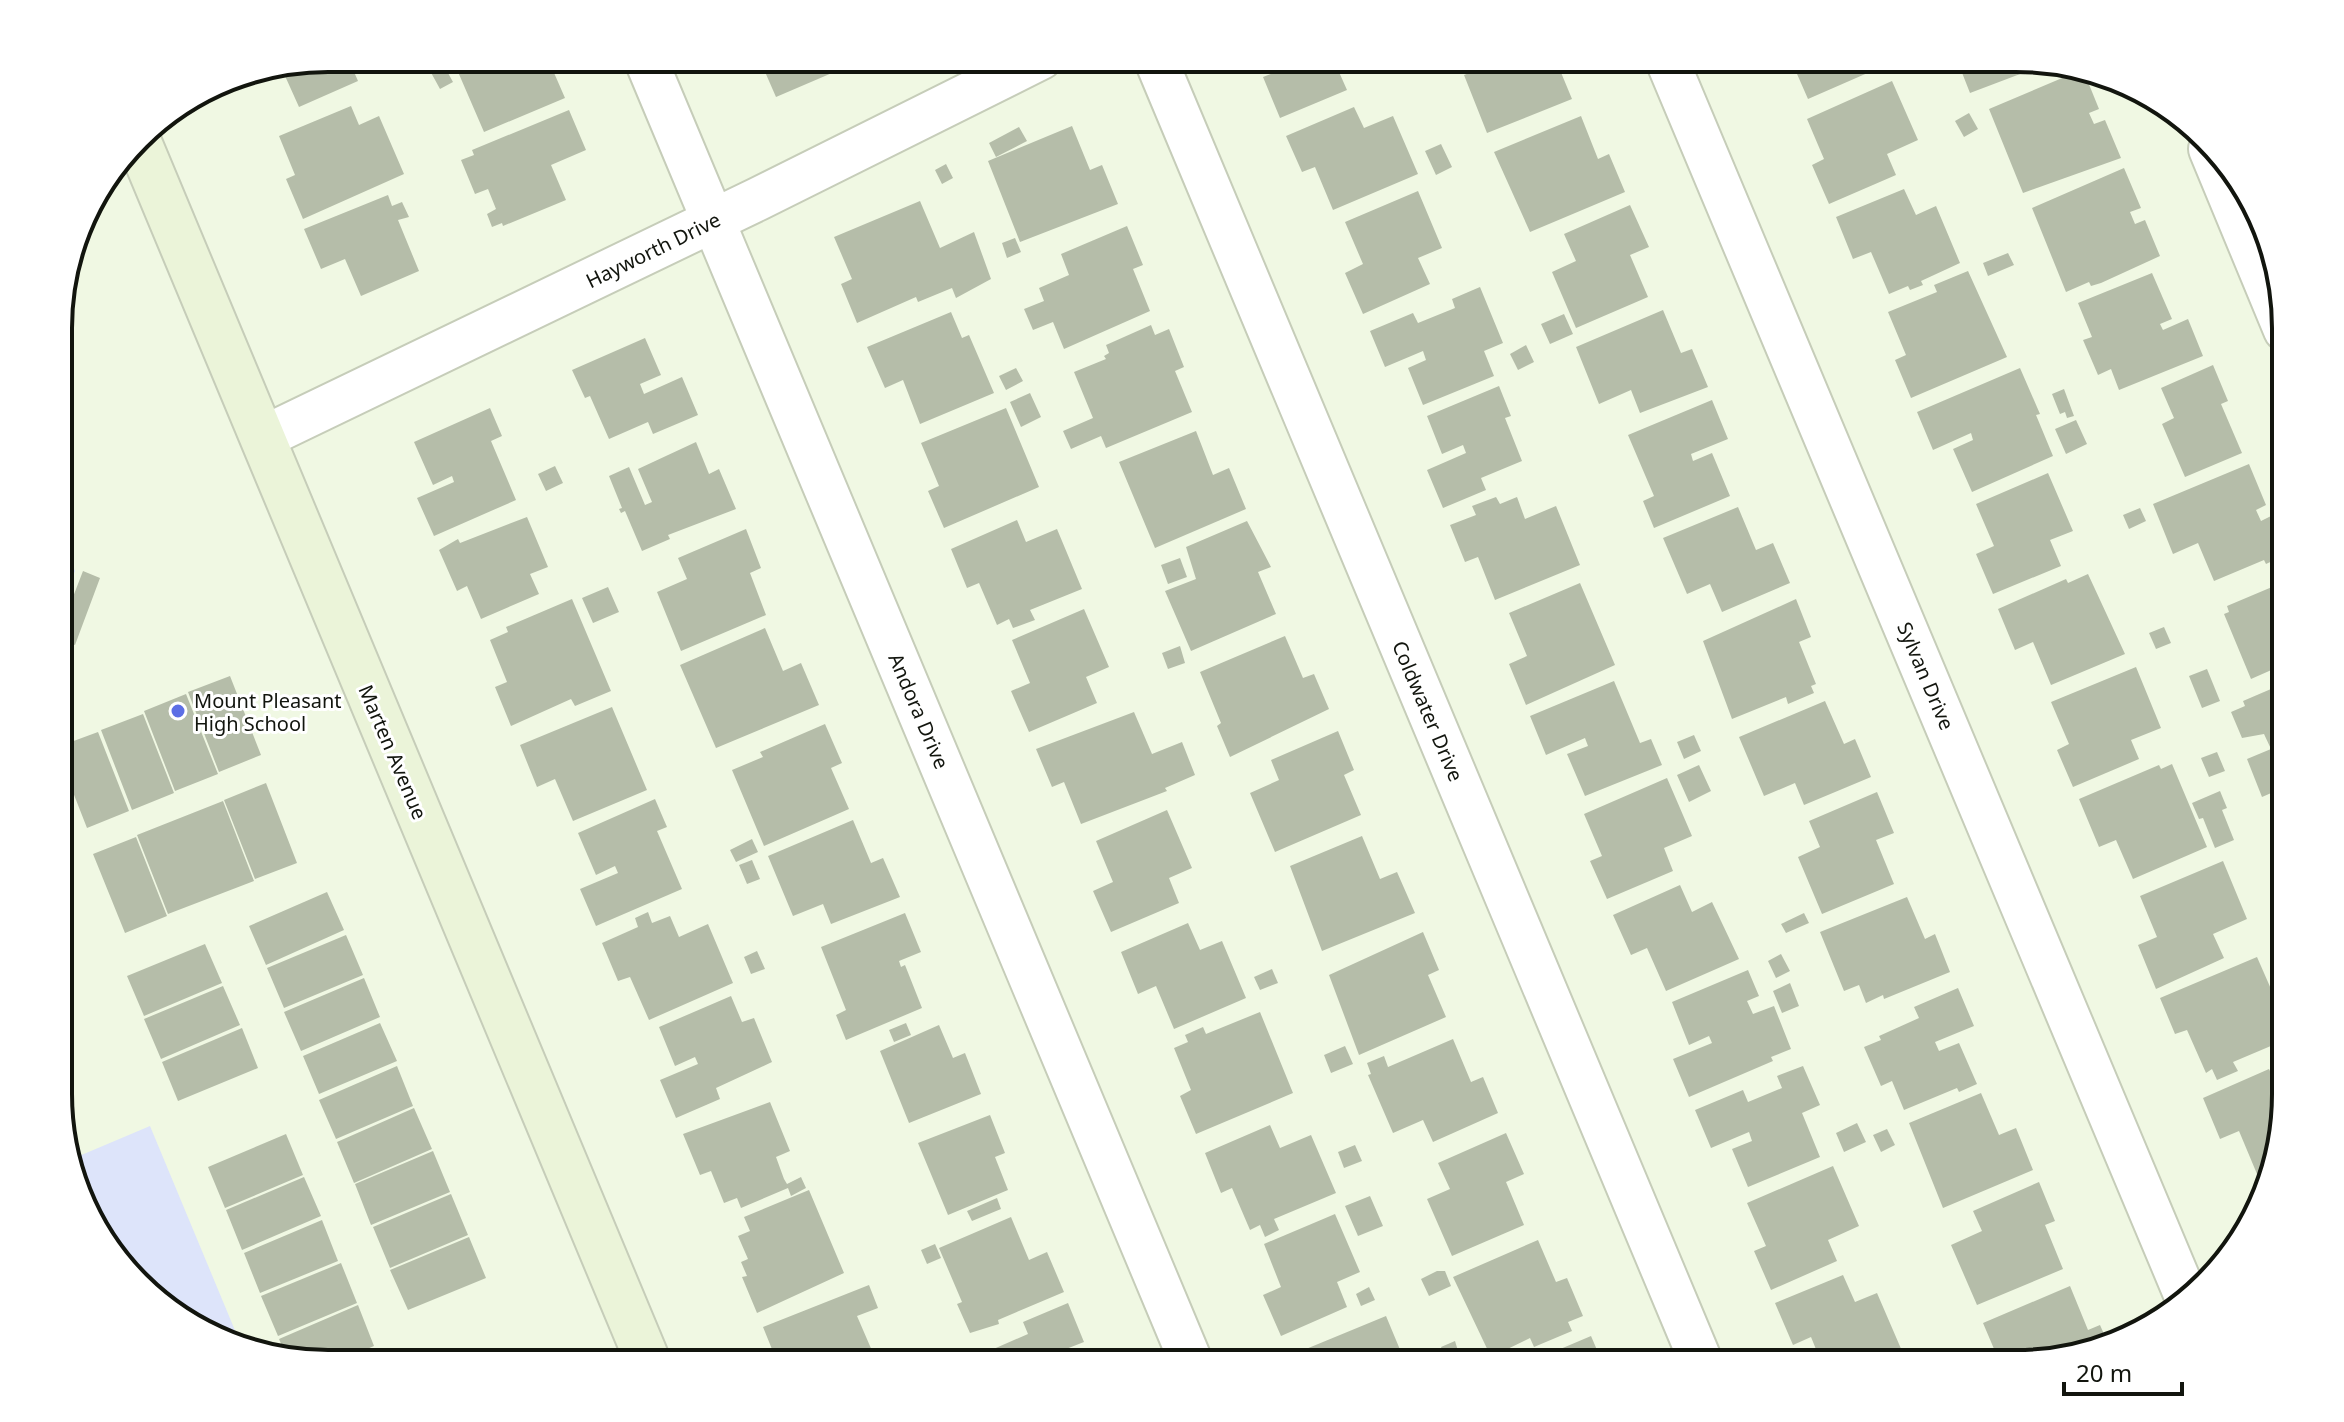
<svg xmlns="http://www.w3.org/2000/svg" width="2344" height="1422" font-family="'Noto Sans',sans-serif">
<rect width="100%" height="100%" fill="#f0f8e3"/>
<!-- park -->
<path fill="#dde4fa" d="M60 534 75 571 60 607Z
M150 1126 239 1340 192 1328 103 1244 72 1159Z"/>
<!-- building -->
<path fill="#b5bda9" d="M328 58H348L358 81 299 107 281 67Z
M362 58H394L396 61 368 72Z
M423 58H448L454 70 448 73 453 82 440 89Z
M452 58H534L536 63 548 59 565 98 484 132Z
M759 58H842L846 67 776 97Z
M1276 58H1348L1335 63 1347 90 1280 118 1263 77 1281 70Z
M1390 58H1407L1406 67 1398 72 1389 67Z
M1493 58H1555L1572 99 1487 133 1464 75 1495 63Z
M1790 58H1875L1879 68 1808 99Z
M1962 58H2017L2050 67 2038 72 2036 68 1970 93 1957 60Z
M279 68 244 84 240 75Z
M2074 73 2086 77 2099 109 2089 113 2094 124 2105 120 2121 158 2023 193 1989 109Z
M1892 81 1918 140 1887 154 1896 175 1829 204 1812 165 1824 159 1807 119Z
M351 106 359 125 379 116 404 174 303 219 286 179 295 175 279 136Z
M1354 107 1364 128 1393 116 1418 174 1333 210 1315 167 1302 172 1286 136Z
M569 110 586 150 551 165 566 200 503 226 502 223 492 227 487 214 496 209 488 189 475 194 461 160 474 155 472 150Z
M1969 113 1978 129 1964 137 1955 121Z
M1581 116 1598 159 1609 154 1625 192 1530 232 1494 152Z
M1072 126 1090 170 1102 165 1118 204 1020 242 988 161Z
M1019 127 1027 141 996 157 989 143Z
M1441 144 1452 167 1436 175 1425 151Z
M946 164 953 178 942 184 935 170Z
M2124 168 2141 208 2130 212 2135 224 2145 220 2160 256 2101 283 2091 286 2089 282 2066 292 2032 208Z
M1904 189 1916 215 1936 206 1960 263 1921 281 1923 285 1910 290 1908 286 1889 294 1871 252 1853 259 1836 217Z
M1418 191 1442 248 1418 258 1430 284 1363 314 1345 273 1363 264 1345 222Z
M388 195 392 206 402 202 409 217 398 220 419 271 361 296 345 259 321 269 304 229Z
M920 201 940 248 974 232 991 279 956 298 952 288 918 302 916 297 857 323 841 284 852 279 834 237Z
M1630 205 1649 247 1630 255 1648 297 1576 328 1552 272 1576 261 1564 234Z
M1127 226 1143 265 1133 269 1150 311 1064 349 1053 322 1033 330 1024 309 1044 301 1039 288 1069 275 1061 254Z
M1015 238 1021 252 1007 258 1002 243Z
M2008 253 2014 265 1988 276 1983 263Z
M1968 271 2007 357 1911 398 1895 360 1906 355 1888 312 1937 292 1934 285Z
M2152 273 2172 319 2160 324 2163 330 2188 319 2203 356 2119 390 2111 369 2098 375 2083 340 2092 337 2078 303Z
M1480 287 1503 343 1484 351 1494 376 1423 405 1408 368 1426 360 1423 351 1385 367 1370 331 1413 313 1418 323 1455 308 1452 299Z
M1663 310 1681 353 1692 349 1708 387 1640 413 1631 390 1599 404 1576 347Z
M951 312 962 338 969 335 994 393 920 424 903 380 885 388 867 347Z
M1564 314 1573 334 1550 344 1541 324Z
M1151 325 1155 335 1169 329 1184 367 1175 371 1192 412 1106 448 1101 436 1071 449 1063 431 1093 418 1074 372 1106 359 1104 356 1109 353 1106 345Z
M645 338 661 375 640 384 644 394 682 377 698 415 653 434 648 422 609 439 590 396 585 398 572 370Z
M1526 345 1534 362 1518 370 1510 354Z
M2213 365 2228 401 2221 404 2242 453 2185 477 2162 424 2174 418 2161 388Z
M1016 368 1023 381 1006 390 999 376Z
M2020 368 2040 414 2036 415 2053 456 1972 492 1953 449 1973 440 1971 433 1933 450 1917 412Z
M1499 386 1511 416 1505 418 1522 461 1481 478 1486 490 1443 508 1427 470 1466 453 1463 445 1442 454 1427 416Z
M2064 389 2074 416 2067 418 2065 412 2060 414 2052 394Z
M1030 393 1041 417 1021 427 1010 402Z
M1712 400 1728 439 1691 454 1693 461 1712 453 1730 496 1654 528 1643 501 1654 496 1628 435Z
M490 408 502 436 491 441 516 500 434 536 417 498 454 482 452 476 433 485 414 442Z
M1006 408 1039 487 944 528 928 491 939 486 921 443Z
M2076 420 2087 444 2066 454 2055 429Z
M1196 431 1213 475 1229 468 1246 509 1155 548 1119 462Z
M696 442 709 474 719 469 736 509 668 535 670 539 642 551 625 511 621 513 619 509 622 508 609 476 629 467 645 505 652 502 638 469Z
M2249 464 2266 505 2256 510 2261 521 2271 516 2285 555 2266 564 2264 560 2214 581 2198 543 2173 554 2153 504Z
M555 466 563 483 546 491 538 474Z
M2048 473 2073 531 2050 540 2061 566 1993 594 1976 554 1994 546 1976 504Z
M1496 497 1500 504 1517 497 1525 519 1556 506 1580 565 1495 600 1478 557 1465 562 1450 525 1476 515 1472 506Z
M1738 507 1756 550 1773 543 1790 583 1722 612 1710 584 1687 594 1663 538Z
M2140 508 2146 521 2129 529 2123 515Z
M527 517 548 567 530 574 539 594 481 619 467 586 457 591 439 550 458 539 460 543Z
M1017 520 1026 542 1057 529 1082 589 1030 610 1035 620 1013 628 1009 619 997 625 979 583 967 588 951 549Z
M1247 521 1271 567 1258 572 1276 614 1191 651 1165 591 1196 579 1186 547Z
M746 529 761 568 750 573 766 615 681 651 657 592 687 579 678 558Z
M1180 558 1187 577 1168 584 1161 565Z
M83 571 100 578 75 645 61 640 65 629 61 628Z
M2088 574 2125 654 2051 685 2033 642 2015 650 1998 609 2066 579 2068 583Z
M1580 583 1615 665 1526 705 1509 664 1527 656 1509 613Z
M608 587 619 612 593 623 582 598Z
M2272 587 2285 620V664L2251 679 2224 614 2229 612 2227 606Z
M572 599 611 691 575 706 571 699 511 726 495 687 507 682 490 640 508 632 506 627Z
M1796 599 1811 637 1799 642 1816 684 1811 686 1814 693 1788 704 1786 697 1732 719 1703 641Z
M1084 609 1109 667 1086 677 1097 703 1029 732 1011 691 1030 683 1012 640Z
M2164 627 2171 643 2156 649 2149 633Z
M765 628 783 671 801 663 819 705 716 748 680 665Z
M1285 636 1303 678 1314 674 1329 709 1230 757 1217 726 1221 723 1200 672Z
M1180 646 1185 663 1168 669 1162 653Z
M2136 667 2161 728 2131 740 2139 759 2073 787 2057 750 2069 744 2051 702Z
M2207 669 2220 701 2202 708 2189 676Z
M230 676 261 755 219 772 188 692Z
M1614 681 1640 743 1651 739 1662 765 1585 796 1567 754 1588 746 1585 738 1546 755 1530 716Z
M2285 683V787L2262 797 2247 759 2271 749 2264 734 2242 738 2231 712 2245 706 2243 701Z
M186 694 218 774 175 791 144 711Z
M1825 701 1844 744 1855 739 1871 777 1804 805 1795 783 1764 796 1739 737Z
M612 707 647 790 573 821 555 779 537 787 520 745Z
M1134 712 1152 754 1182 742 1195 775 1165 788 1167 791 1081 824 1064 782 1052 787 1036 749Z
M143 714 174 793 132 810 101 730Z
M825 724 842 763 831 768 849 809 764 846 732 770 763 757 760 752Z
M1338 731 1354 770 1344 775 1361 815 1275 852 1250 793 1279 780 1271 760Z
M98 732 129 811 87 828 60 759V746Z
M1694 735 1701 751 1684 759 1677 742Z
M2217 752 2225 771 2209 777 2201 758Z
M2172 764 2207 847 2133 879 2116 840 2099 847 2079 799 2159 765 2161 769Z
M1699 765 1711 791 1689 802 1677 775Z
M1667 778 1692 836 1664 848 1673 871 1607 899 1590 861 1602 856 1584 814Z
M266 783 297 863 255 879 224 800Z
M2220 791 2227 808 2222 810 2234 840 2215 848 2203 818 2199 819 2192 803Z
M1877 792 1894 833 1876 840 1894 884 1822 914 1798 857 1820 847 1809 821Z
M655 799 667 827 657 831 682 889 596 926 580 889 618 873 615 866 596 875 578 833Z
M223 801 254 881 168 914 137 835Z
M1167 810 1192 868 1169 878 1179 903 1111 932 1093 891 1113 882 1096 841Z
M853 820 871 863 883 858 900 897 831 924 823 904 793 916 768 856Z
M1362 836 1380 879 1397 872 1415 913 1322 951 1290 866Z
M136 837 167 916 125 933 93 854Z
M752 839 758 852 736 862 730 850Z
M752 860 760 879 747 884 739 865Z
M2223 861 2247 919 2213 934 2224 958 2156 989 2138 945 2157 937 2140 896Z
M1680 885 1692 912 1712 902 1739 959 1666 991 1647 948 1631 955 1613 915Z
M327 892 344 930 266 965 249 926Z
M1907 897 1925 939 1935 934 1950 972 1884 999 1883 995 1866 1003 1859 985 1844 991 1820 932Z
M648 912 652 923 670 916 679 937 708 924 733 983 649 1020 630 977 618 981 602 943 638 927 635 918Z
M905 913 921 952 899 961 901 967 905 965 922 1008 846 1040 836 1015 846 1010 821 947Z
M1804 913 1809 923 1786 933 1781 924Z
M1188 923 1200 950 1222 941 1246 998 1174 1029 1156 986 1138 994 1121 952Z
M1423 932 1439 970 1428 975 1446 1017 1359 1055 1329 975Z
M346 935 363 975 284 1008 267 968Z
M2285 941V959L2281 960 2275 945Z
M205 944 222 983 144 1016 127 976Z
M757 951 765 969 751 974 744 957Z
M1781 954 1790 971 1776 978 1768 961Z
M2257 957 2285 1021V1040L2233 1062 2238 1071 2217 1080 2212 1069 2206 1073 2187 1030 2175 1034 2160 998Z
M1272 969 1278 983 1260 990 1254 977Z
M1748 970 1759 996 1747 1001 1753 1014 1774 1006 1791 1049 1771 1057 1773 1061 1689 1097 1673 1059 1712 1043 1709 1036 1689 1045 1672 1002Z
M364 978 380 1017 301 1051 284 1012Z
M1790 983 1799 1006 1782 1013 1773 991Z
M223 986 240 1025 161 1059 144 1019Z
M1958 988 1974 1026 1935 1042 1939 1051 1959 1043 1977 1084 1959 1092 1957 1088 1904 1110 1892 1081 1881 1086 1864 1047 1881 1040 1879 1036 1919 1018 1914 1007Z
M731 996 742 1022 754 1018 772 1062 716 1088 720 1099 676 1118 660 1080 698 1064 695 1057 675 1066 659 1027Z
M1260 1012 1293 1093 1196 1134 1180 1096 1191 1090 1174 1048 1188 1042 1185 1035 1203 1027 1206 1034Z
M380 1023 397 1061 319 1094 303 1056Z
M906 1023 911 1035 894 1042 889 1030Z
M939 1025 953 1058 965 1053 981 1094 909 1123 880 1051Z
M242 1028 258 1068 178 1101 162 1062Z
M1453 1039 1471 1082 1483 1077 1498 1113 1433 1142 1423 1120 1393 1133 1368 1075 1371 1074 1367 1063 1384 1056 1388 1067Z
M1345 1046 1353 1064 1331 1073 1324 1055Z
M397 1066 413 1106 336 1139 319 1100Z
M1803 1066 1820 1105 1802 1113 1820 1157 1748 1187 1732 1149 1752 1141 1749 1132 1711 1148 1695 1110 1743 1090 1748 1102 1782 1088 1777 1076Z
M2269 1069 2273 1077 2285 1071V1112L2268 1169 2257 1174 2239 1131 2220 1139 2203 1098Z
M1981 1093 1999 1135 2016 1128 2033 1170 1943 1208 1909 1123Z
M770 1102 790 1151 776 1157 784 1179 787 1184 801 1177 806 1188 791 1196 788 1188 741 1208 737 1198 724 1203 711 1171 700 1175 683 1134Z
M414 1108 432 1149 354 1183 337 1142Z
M990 1115 1005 1153 995 1157 1008 1190 948 1215 918 1143Z
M1857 1123 1866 1142 1844 1152 1836 1133Z
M1270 1125 1280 1148 1311 1135 1336 1193 1274 1219 1279 1230 1265 1237 1260 1225 1250 1230 1232 1188 1221 1193 1205 1153Z
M1887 1129 1895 1145 1881 1152 1873 1135Z
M1506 1133 1524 1174 1506 1182 1524 1225 1452 1256 1427 1199 1450 1189 1438 1163Z
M286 1134 303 1175 225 1208 208 1167Z
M1355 1145 1362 1161 1344 1168 1338 1152Z
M433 1151 450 1192 371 1225 355 1184Z
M1833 1166 1859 1226 1828 1240 1837 1261 1771 1290 1754 1251 1766 1246 1747 1203Z
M304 1177 321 1216 242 1250 226 1210Z
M2039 1182 2055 1221 2045 1225 2063 1269 1977 1305 1951 1245 1982 1231 1973 1211Z
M809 1190 844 1273 757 1313 742 1277 747 1276 741 1262 748 1259 738 1236 750 1231 744 1217Z
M451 1194 468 1235 390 1268 373 1227Z
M1370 1196 1383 1226 1358 1236 1345 1206Z
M997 1198 1001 1209 972 1221 967 1211Z
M1335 1214 1360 1272 1337 1282 1347 1307 1281 1336 1263 1295 1281 1287 1264 1244Z
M1011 1217 1029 1260 1047 1252 1064 1292 998 1320 999 1324 970 1333 957 1304 962 1302 939 1248Z
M322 1220 338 1261 260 1293 244 1253Z
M469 1237 486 1278 408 1310 390 1270Z
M1538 1240 1556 1282 1567 1278 1583 1316 1568 1322 1572 1331 1534 1347 1530 1338 1491 1357 1453 1277Z
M935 1244 941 1258 927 1264 921 1250Z
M341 1263 357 1303 278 1336 261 1296Z
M1437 1271H1445L1451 1286 1429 1296 1421 1279Z
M1843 1275 1855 1302 1877 1293 1902 1351 1872 1363 1822 1364 1811 1337 1793 1345 1775 1303Z
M869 1285 878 1308 857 1316 873 1353 884 1348 891 1364H799L820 1355 817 1348 778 1364 763 1327Z
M2070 1286 2088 1330 2100 1325 2107 1341 2034 1363H2000L1983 1323Z
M1369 1287 1375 1300 1361 1306 1356 1294Z
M1068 1303 1084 1342 1066 1349 1076 1364H995L989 1351 1028 1334 1023 1322Z
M358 1305 374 1346 332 1364 285 1353 279 1339Z
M1386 1316 1406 1364H1292L1289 1356Z
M1591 1336 1603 1364H1525Z
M1455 1341 1462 1364H1448L1441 1347Z
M375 1348 382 1364H338Z"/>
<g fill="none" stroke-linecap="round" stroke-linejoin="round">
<defs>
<path id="street" d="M645 58 1192 1364
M1155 58 1702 1364
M1666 58 2185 1294
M2210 149 2285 330
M262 438 758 199 1041 58"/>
<path id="secondary" d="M138 140 649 1364"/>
</defs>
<!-- street casing -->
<use href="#street" stroke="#c6cdb9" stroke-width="46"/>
<!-- secondary casing -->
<use href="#secondary" stroke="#c6cdb9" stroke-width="48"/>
<!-- street -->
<use href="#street" stroke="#fff" stroke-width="42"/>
<!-- secondary -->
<use href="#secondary" stroke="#ebf4d9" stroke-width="44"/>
</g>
<!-- markers -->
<circle fill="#5c6ee5" stroke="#fff" stroke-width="3" cx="178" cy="711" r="8"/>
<g text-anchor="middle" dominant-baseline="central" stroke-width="6" stroke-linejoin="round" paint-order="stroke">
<!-- street labels -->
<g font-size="20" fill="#12150e" stroke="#fff">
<text transform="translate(653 250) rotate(-26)">Hayworth Drive</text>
<text transform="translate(1926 676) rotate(67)">Sylvan Drive</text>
<text transform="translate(919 711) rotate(67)">Andora Drive</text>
<text transform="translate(1428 711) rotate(67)">Coldwater Drive</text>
<text transform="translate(393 752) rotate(67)">Marten Avenue</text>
</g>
<!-- poi labels -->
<g font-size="20" fill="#12150e" stroke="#fff" text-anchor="start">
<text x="194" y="700">Mount Pleasant<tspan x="194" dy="23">High School</tspan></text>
</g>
</g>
<!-- crop -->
<path d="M0 0H2344V1422H0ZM328 72H2016A256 256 0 0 1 2272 328V1094A256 256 0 0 1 2016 1350H328A256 256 0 0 1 72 1094V328A256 256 0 0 1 328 72Z" fill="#fff" fill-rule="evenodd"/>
<path fill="none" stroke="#12150e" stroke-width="4" d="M328 72H2016A256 256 0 0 1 2272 328V1094A256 256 0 0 1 2016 1350H328A256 256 0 0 1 72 1094V328A256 256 0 0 1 328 72Z"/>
<!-- scale -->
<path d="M2064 1382v12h118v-12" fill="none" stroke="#12150e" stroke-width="4"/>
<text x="2076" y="1382" font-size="24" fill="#12150e" stroke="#ffffff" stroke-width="6" paint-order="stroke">20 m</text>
</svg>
